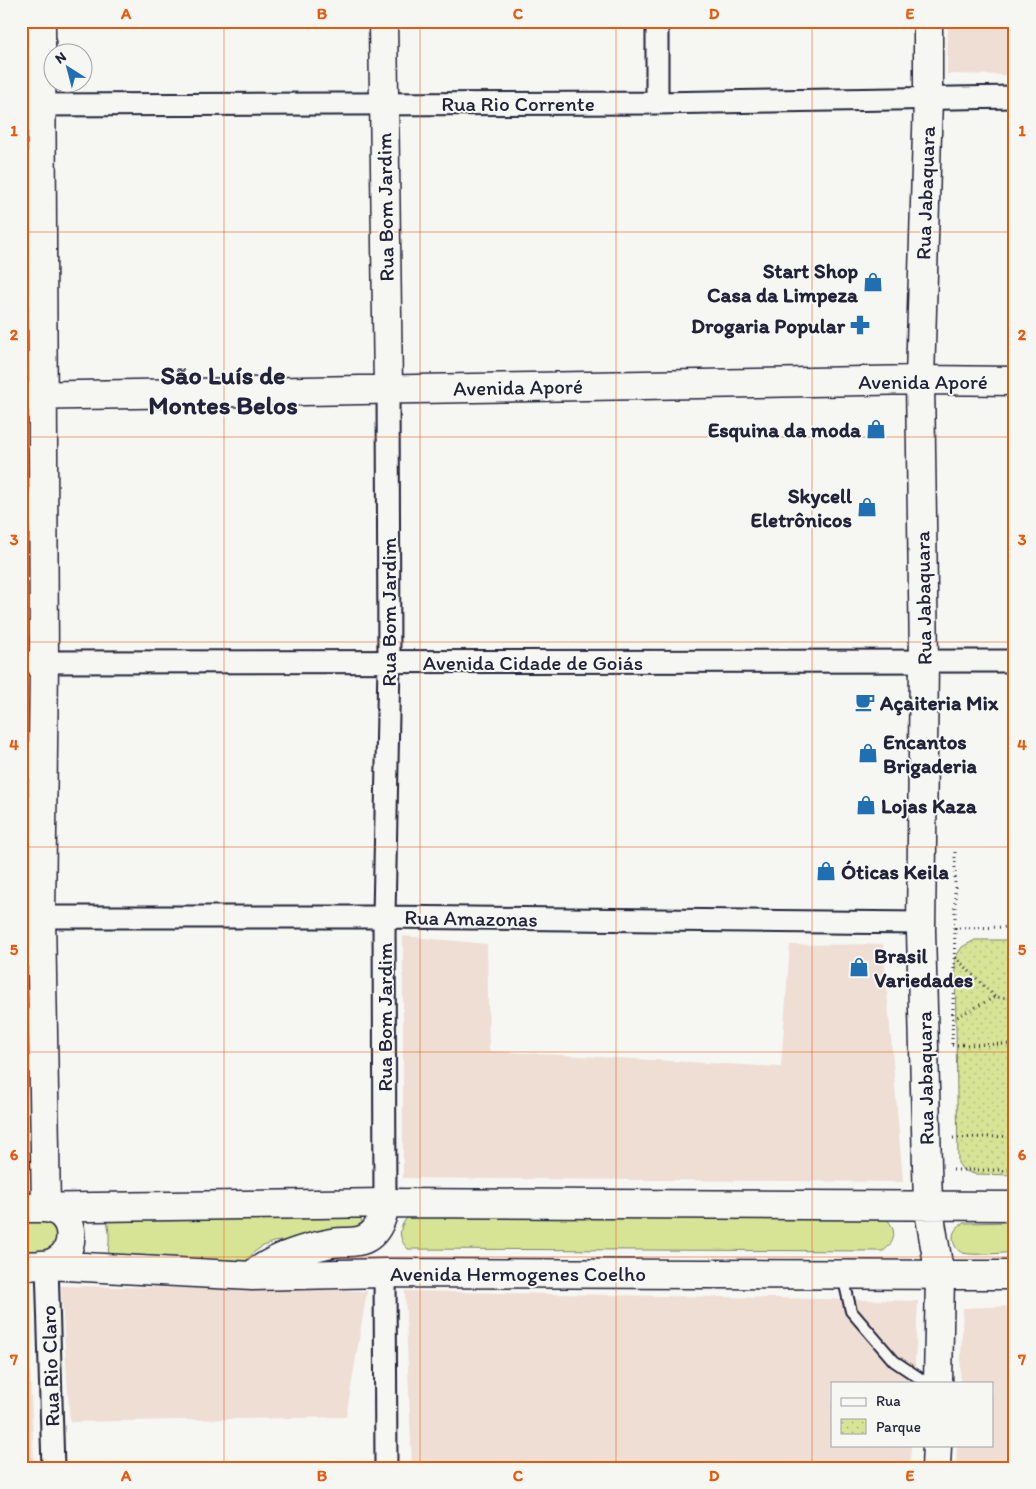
<svg xmlns="http://www.w3.org/2000/svg" width="1036" height="1489" font-family="Itim,sans-serif">
<defs>
<pattern id="park-dots" width="8" height="8" patternUnits="userSpaceOnUse" patternTransform="scale(1.25)"><rect width="8" height="8" fill="#d7e496"/><path d="M2 2h.1M6 6h.1" fill="none" stroke="#b8c382" stroke-width="1.8" stroke-linecap="round"/></pattern>
</defs>
<rect width="100%" height="100%" fill="#f6f6f2"/>
<filter id="ink" filterUnits="userSpaceOnUse"><feTurbulence type="fractalNoise" baseFrequency=".02" numOctaves="2"/><feDisplacementMap in="SourceGraphic" scale="10" xChannelSelector="R" yChannelSelector="G"/><feConvolveMatrix kernelMatrix="1 2 1 2 8 2 1 2 1" color-interpolation-filters="sRGB"/></filter>
<g filter="url(#ink)">
<!-- built -->
<path fill="#eeded4" d="M948 21H1015V75L947 74Z
M403 936 487 944 489 1051 781 1067 790 945 883 944 903 1182 403 1178Z
M21 939H27L34 1172 21 1173Z
M61 1286 367 1291 346 1417 70 1422Z
M405 1291 918 1301 914 1383H832V1445H911L910 1468H412Z
M21 1295H27L34 1468H21Z
M1015 1306V1468H956L957 1445H992V1383H960L963 1308Z"/>
<!-- grass -->
<path fill="#d7e496" stroke="#7c8368" d="M46 1208 69 1248 21 1256V1218Z
M106 1216H360L363 1225 354 1233 273 1242C261 1246 254 1251 246 1261L107 1258C110 1243 110 1231 106 1216Z
M408 1217H884C897 1227 897 1242 883 1251L408 1249C398 1239 398 1227 408 1217Z
M1015 1222V1252C1002 1253 975 1256 963 1253 957 1251 953 1244 953 1238 953 1230 958 1226 964 1223Z"/>
<!-- park -->
<path fill="url(#park-dots)" stroke="#7c8368" d="M975 940H1015V1175L974 1174 963 1170 958 1163 955 958 962 947Z"/>
<g fill="none" stroke-linecap="round" stroke-linejoin="round">
<defs>
<path id="lane" d="M843 1276 851 1311 894 1361 927 1383"/>
<path id="street" d="M657 21V103
M21 105 657 103 1015 97
M21 662 1015 661
M21 917H384L921 923
M385 1203 384 917 389 662 388 389
M47 1265 53 1468
M385 1273 386 1468"/>
<path id="secondary" d="M41 21 44 662 41 917 46 1208
M383 21 388 389
M928 21V97L920 380 924 661 921 931 928 1205 940 1276 938 1383
M21 396 920 380 1015 381
M21 1208 385 1203 1015 1206
M40 1265C82 1264 79 1206 41 1208
M21 1266 47 1265 252 1276 385 1273 1015 1275
M255 1273C275 1258 302 1249 327 1244 337 1241 348 1243 358 1241 376 1238 383 1219 385 1203
M936 1468 937 1445"/>
</defs>
<!-- lane casing -->
<use href="#lane" stroke="#22223b" stroke-width="14"/>
<!-- street casing -->
<use href="#street" stroke="#22223b" stroke-width="25"/>
<!-- secondary casing -->
<use href="#secondary" stroke="#22223b" stroke-width="31"/>
<!-- path -->
<path stroke="#22223b" stroke-width="3" stroke-dasharray="1 4" stroke-linecap="butt" d="M955 928V850
M955 957 995 997 1015 998
M953 1019 995 997
M952 1044 955 928 1015 927
M952 1045 1015 1044
M953 1138 1015 1136
M953 1170H1015"/>
<!-- lane -->
<use href="#lane" stroke="#f6f6f2" stroke-width="10"/>
<!-- street -->
<use href="#street" stroke="#f6f6f2" stroke-width="21"/>
<!-- secondary -->
<use href="#secondary" stroke="#f6f6f2" stroke-width="28"/>
</g>
</g>
<!-- grid -->
<path fill="none" stroke="#e8590c" stroke-width="1" stroke-opacity="0.55" d="M224 21V1468M420 21V1468M616 21V1468M812 21V1468M21 232H1015M21 437H1015M21 642H1015M21 847H1015M21 1052H1015M21 1257H1015"/>
<!-- icons -->
<defs>
<symbol id="shop-bare" viewBox="-9 -9 18 18"><path d="M-5-2.5h2.3a2.7 3.5 0 0 1 5.4 0H5L5.5 6h-11ZM-1.5-2.5h3a1.5 2.3 0 0 0-3 0Z" fill="#1f6fb2" stroke="#f6f6f2" stroke-width="2.5" paint-order="stroke"/></symbol>
<symbol id="pharmacy-bare" viewBox="-9 -9 18 18"><path d="M-2-6h4v4h4v4h-4v4h-4v-4h-4v-4h4Z" fill="#1f6fb2" stroke="#f6f6f2" stroke-width="2.5" paint-order="stroke"/></symbol>
<symbol id="cafe-bare" viewBox="-9 -9 18 18"><path d="M-5.5-4.5H6V0H3Q3 3.5 0 3.5H-2.5Q-5.5 3.5-5.5 0ZM3-3.2v2h1.7v-2ZM-6 4.5H4V6H-6Z" fill="#1f6fb2" stroke="#f6f6f2" stroke-width="2.5" paint-order="stroke"/></symbol>
</defs>
<g fill-rule="evenodd">
<use href="#shop-bare" x="859" y="268" width="28" height="28"/>
<use href="#pharmacy-bare" x="846" y="311" width="28" height="28"/>
<use href="#shop-bare" x="862" y="415" width="28" height="28"/>
<use href="#shop-bare" x="853" y="493" width="28" height="28"/>
<use href="#cafe-bare" x="851" y="688" width="28" height="28"/>
<use href="#shop-bare" x="854" y="739" width="28" height="28"/>
<use href="#shop-bare" x="852" y="791" width="28" height="28"/>
<use href="#shop-bare" x="812" y="857" width="28" height="28"/>
<use href="#shop-bare" x="845" y="953" width="28" height="28"/>
</g>
<g text-anchor="middle" dominant-baseline="central" stroke-width="4" stroke-linejoin="round" paint-order="stroke">
<!-- street labels -->
<g font-size="21" fill="#22223b" stroke="#f6f6f2">
<text x="518" y="103">Rua Rio Corrente</text>
<text transform="translate(925 193) rotate(-88)">Rua Jabaquara</text>
<text transform="translate(385 207) rotate(-91)">Rua Bom Jardim</text>
<text x="923" y="381">Avenida Aporé</text>
<text transform="translate(518 387) rotate(-1)">Avenida Aporé</text>
<text transform="translate(923 598) rotate(-91)">Rua Jabaquara</text>
<text transform="translate(388 612) rotate(-90)">Rua Bom Jardim</text>
<text x="533" y="662">Avenida Cidade de Goiás</text>
<text transform="translate(471 918) rotate(1)">Rua Amazonas</text>
<text transform="translate(384 1017) rotate(-90)">Rua Bom Jardim</text>
<text transform="translate(925 1078) rotate(-91)">Rua Jabaquara</text>
<text x="518" y="1273">Avenida Hermogenes Coelho</text>
<text transform="translate(50 1366) rotate(-92)">Rua Rio Claro</text>
</g>
<!-- poi labels -->
<g font-size="21" font-weight="bold" fill="#22223b" stroke="#f6f6f2" text-anchor="start">
<text x="858" y="270" text-anchor="end">Start Shop<tspan x="858" dy="24">Casa da Limpeza</tspan></text>
<text x="845" y="325" text-anchor="end">Drogaria Popular</text>
<text x="861" y="429" text-anchor="end">Esquina da moda</text>
<text x="852" y="495" text-anchor="end">Skycell<tspan x="852" dy="24">Eletrônicos</tspan></text>
<text x="880" y="702">Açaiteria Mix</text>
<text x="883" y="741">Encantos<tspan x="883" dy="24">Brigaderia</tspan></text>
<text x="881" y="805">Lojas Kaza</text>
<text x="841" y="871">Óticas Keila</text>
<text x="874" y="955">Brasil<tspan x="874" dy="24">Variedades</tspan></text>
</g>
<!-- district labels -->
<g font-size="26" font-weight="bold" fill="#22223b" stroke="#f6f6f2">
<text x="223" y="375">São Luís de<tspan x="223" dy="30">Montes Belos</tspan></text>
</g>
</g>
<!-- margin -->
<rect width="1036" height="1489" fill="none" stroke="#f6f6f2" stroke-width="55"/>
<!-- legend -->
<rect x="831" y="1382" width="162" height="65" fill="#f6f6f2" stroke="#a1a1a9"/>
<rect x="841" y="1398" width="25" height="8" fill="#f6f6f2" stroke="#a1a1a9"/>
<text x="876" y="1406" font-size="15" fill="#22223b">Rua</text>
<rect x="841" y="1419" width="25" height="15" fill="url(#park-dots)" stroke="#a1a1a9"/>
<text x="876" y="1432" font-size="15" fill="#22223b">Parque</text>
<!-- north arrow -->
<g transform="translate(68 68) rotate(324)"><circle r="24" fill="#f6f6f2" stroke="#a1a1a9"/>
<path d="M0-4L9 19L0 12L-9 19Z" fill="#1f6fb2"/>
<text y="-8" font-size="14" font-weight="bold" text-anchor="middle" fill="#22223b">N</text>
</g>
<rect x="28" y="28" width="980" height="1434" fill="none" stroke="#e8590c" stroke-width="2"/>
<g font-size="16" text-anchor="middle" font-weight="bold" fill="#e8590c">
<text x="126" y="19">A</text>
<text x="322" y="19">B</text>
<text x="518" y="19">C</text>
<text x="714" y="19">D</text>
<text x="910" y="19">E</text>
<text x="14" y="136">1</text>
<text x="1022" y="136">1</text>
<text x="14" y="340">2</text>
<text x="1022" y="340">2</text>
<text x="14" y="545">3</text>
<text x="1022" y="545">3</text>
<text x="14" y="750">4</text>
<text x="1022" y="750">4</text>
<text x="14" y="955">5</text>
<text x="1022" y="955">5</text>
<text x="14" y="1160">6</text>
<text x="1022" y="1160">6</text>
<text x="14" y="1365">7</text>
<text x="1022" y="1365">7</text>
<text x="126" y="1481">A</text>
<text x="322" y="1481">B</text>
<text x="518" y="1481">C</text>
<text x="714" y="1481">D</text>
<text x="910" y="1481">E</text>
</g>
</svg>
